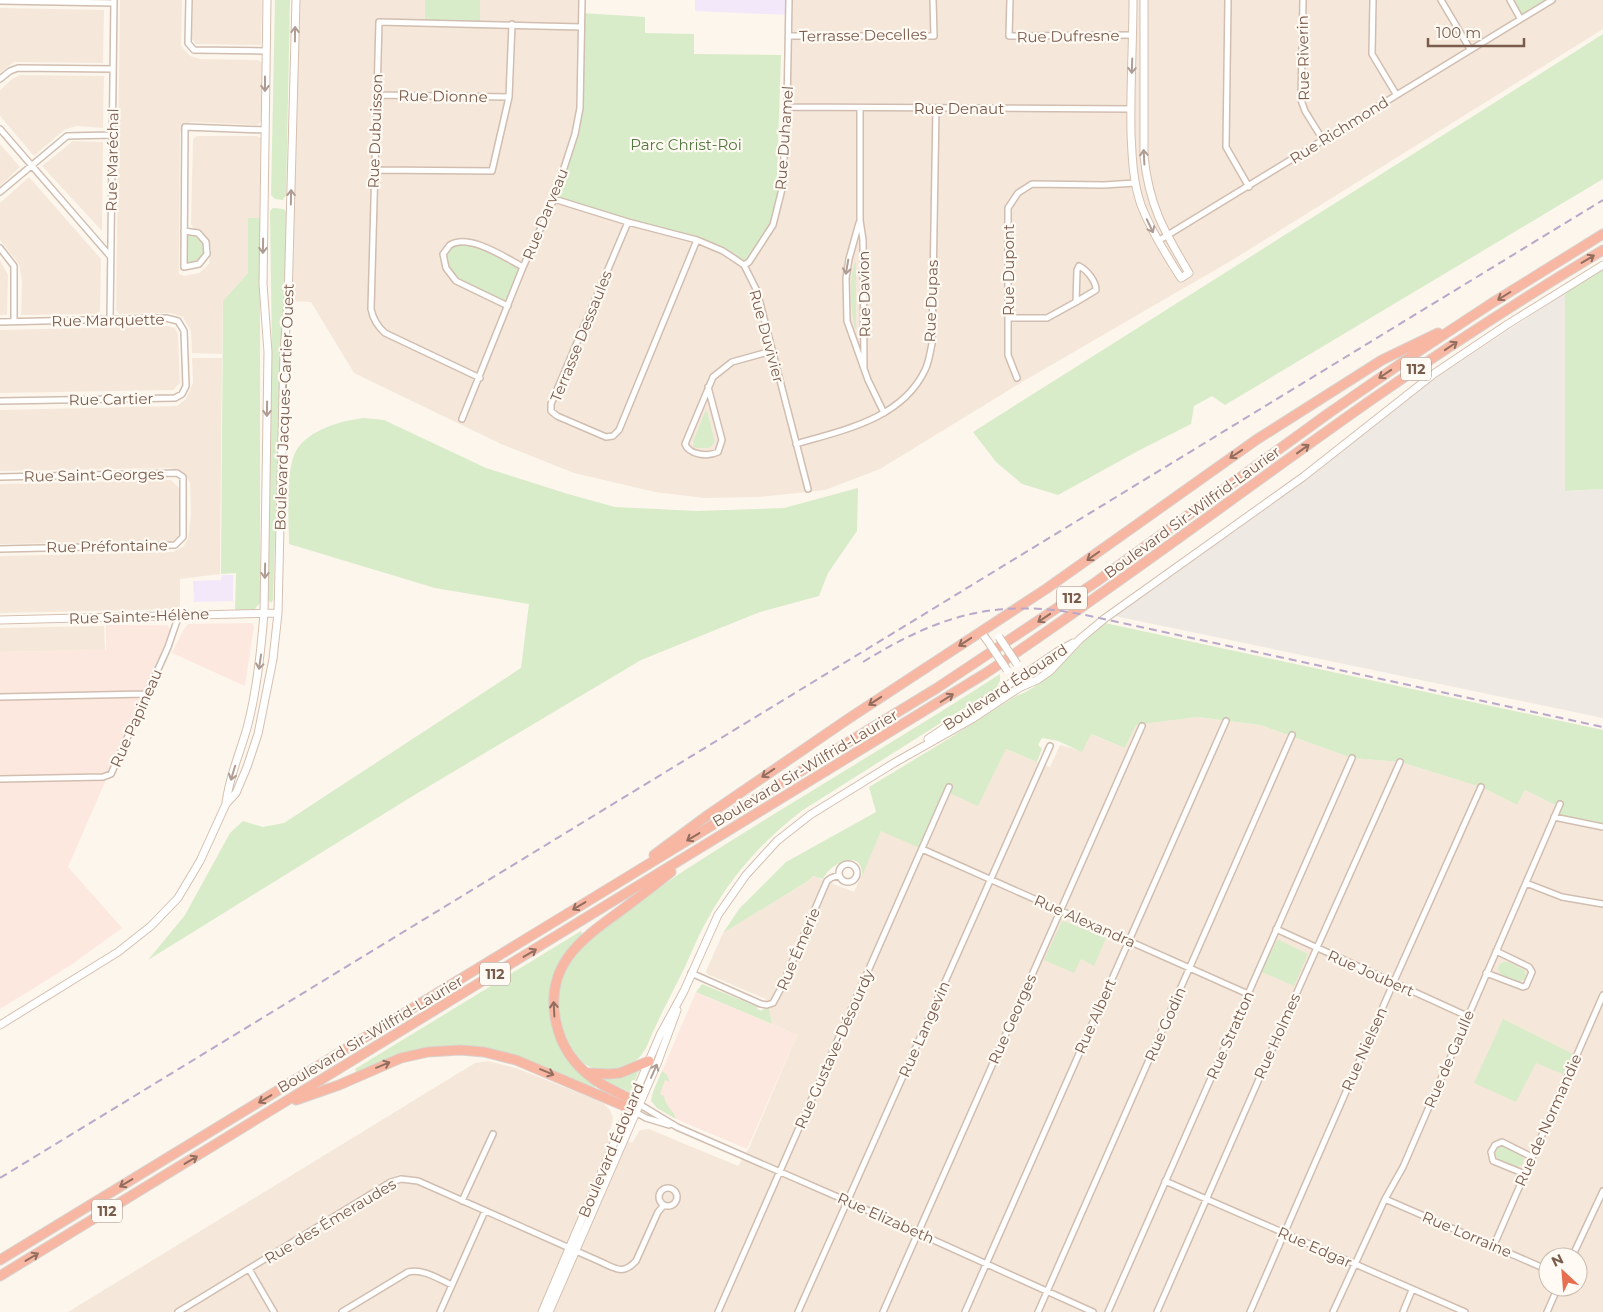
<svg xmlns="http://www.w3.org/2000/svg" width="1603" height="1312" font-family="Montserrat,sans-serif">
<rect width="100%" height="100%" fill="#fdf6ec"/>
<!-- residential -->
<path fill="#f5e8da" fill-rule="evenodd" d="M120 0H182L181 46 190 56 200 59 258 60 263 63 262 121 257 125 191 122 183 127 180 134 179 274 184 276 199 273 209 264 211 250 209 240 193 228 191 223 193 139 197 136H257L262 139 260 218 248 219V273L223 301 222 354 192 353 191 331 183 317 170 313 119 314 116 310Z
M193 0H262L261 45 196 44 192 39Z
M296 0H425V23H480V0H582L581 27 782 189 786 176 789 0H1510L1546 3 1544 0H1603V29L1234 259 1022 382 880 469 825 490 760 497 704 498 655 492 574 473 501 444 354 373 311 302 288 301ZM707 411 715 442 692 444 705 412Z
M0 8 104 10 103 63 14 62 0 73Z
M20 75 104 76 103 128 76 126 64 130 34 156 0 116V90L12 79Z
M73 141 103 142 102 231 42 166Z
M0 144 20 167 0 186Z
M29 177 101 259 100 311 96 314 21 315 22 281 19 264 0 240V203Z
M0 260 8 275 7 315H0Z
M167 326 175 328 178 334 180 383 173 390 0 393V330Z
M192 358H222L220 574 180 579V609L0 613V556L173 552 183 547 188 539 191 515 190 482 183 473 170 468 0 471V410L177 406 186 399 193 383Z
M171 480 180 489V534L172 542 0 544V484Z
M104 626 105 650 0 652V628Z
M1197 717 1260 725 1352 758 1400 762 1481 787 1517 805 1525 790 1553 804H1560L1603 827V1312H68L475 1063 488 1061 516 1068 602 1102 610 1110 613 1118 610 1131 632 1143 640 1130 649 1129 738 1166 749 1148 797 1035 772 1024 766 999 707 974 706 971 723 933 808 881 813 876 854 892 881 831 947 792 1005 749 1050 767 1060 745 1082 751 1090 734 1125 748 1136 725ZM1548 1257H1578V1287H1548Z"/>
<!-- commercial -->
<path fill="#fde8e0" d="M252 623 254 626 245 686 172 653 184 629 188 624Z
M106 625H167L170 629 163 649 68 867 122 928 71 965 0 1009V652L106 650Z
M696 992 797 1035 747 1149 676 1119 657 1108 651 1101 653 1092Z"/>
<!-- industrial -->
<path fill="#efe9e4" d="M1565 293V491L1603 489V718L1115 616 1319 470 1435 378Z"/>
<!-- education -->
<path fill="#f3e8fa" d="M695 0H789V15L695 11Z
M222 575H233V601L194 602 193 581 221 580Z"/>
<!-- green -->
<path fill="#d8ecc9" d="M275 0H290L286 195 283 200 275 199 271 195Z
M425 0H480V23H425Z
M1510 0H1544L1546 4 1520 18Z
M582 13 645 17V33L694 34V54L781 55 777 176 782 189 773 225 744 265 723 251 554 199 580 108Z
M1603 34V179L1225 405 1212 396 1194 406 1191 424 1138 451 1058 495 1022 484 996 462 973 432Z
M273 208 284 209 286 212 285 297 281 344 273 600 271 603 267 599 272 356 270 211Z
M248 218H260V603L254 610H235L236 573 221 574 223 301 248 273Z
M187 233C199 237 203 241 204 253L198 261 187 263Z
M475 243 523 267 508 306 456 281 446 268 443 254 450 245Z
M856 261V329H855C851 313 848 275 856 261Z
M1603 270V489L1565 491V293Z
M707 411 715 442 709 448H697L694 447 693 441 705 412Z
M364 418 384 420 486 468 568 494 615 507 697 511 784 508 858 488 857 531 828 573 819 596 760 612 641 660 416 794 148 960 185 915 230 833 243 821 263 827 284 823 521 668 529 604 435 588 289 544C289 520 285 471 296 451 309 429 341 421 364 418Z
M1105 623 1603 730V827L1554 817 1559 804H1553L1525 790 1517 805 1481 787 1400 762 1352 758 1260 725 1197 717 1136 725 1125 748 1091 734 1082 752 1058 741 1042 738 1038 745 1042 749 1037 762 1006 749 978 806 947 792 922 849 881 831 862 876C863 847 830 863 823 879L813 876 808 881 723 933 739 909 786 862 876 812 869 787 945 741 1016 696C1042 687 1054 668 1073 651 1083 641 1094 633 1105 623Z
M1000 674V681L996 688 803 810C762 841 729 878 705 924 697 938 691 954 684 969 671 995 657 1021 646 1048 627 1082 580 1077 567 1041 556 1013 555 984 572 958 580 945 593 936 605 927 630 908 656 890 682 872 787 804 895 742 1000 674Z
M1064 921 1106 938 1094 966 1081 959 1074 973 1044 960 1061 923Z
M581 931 583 935 562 961 554 1031 596 1085 594 1088 523 1059 454 1047 357 1073 355 1069Z
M1279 940 1308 954 1294 986 1262 972 1276 941Z
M1503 962H1508L1524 970 1526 975 1525 979 1518 982 1501 975 1498 969 1499 965Z
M702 984 758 1007 757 1009 762 1011 763 1009H769L772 1024 696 992Z
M1503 1019 1573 1054 1563 1074 1536 1063 1516 1102 1474 1083Z
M639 1070 630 1092 597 1077Z
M662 1071 667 1075 670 1082 665 1080 660 1094 664 1096C665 1106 674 1110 676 1119L657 1108 651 1101 653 1092Z
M1500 1147C1508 1146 1520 1152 1524 1159L1522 1165 1516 1167C1507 1164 1487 1158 1500 1147Z"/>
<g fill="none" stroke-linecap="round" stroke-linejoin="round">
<defs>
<path id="street" d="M189 0 188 43 194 50 265 51
M1010 0 1009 36 1133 35
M1228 0 1226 147 1249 187
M1303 0 1301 100 1305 111 1323 140
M1373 0 1372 54 1396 94
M1441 0 1470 49
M1510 0 1520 18
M0 1 114 3
M789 36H934L933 0
M0 79 10 71 18 68 113 69
M376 95 509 97
M787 107 1130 109
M860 108V220L863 240 864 368
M0 129 110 256
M374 170 492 171 509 97 512 24
M0 192 67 136 112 135
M554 199 628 222 697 240 723 251 744 265 757 291 808 489
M628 222 551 404V411L557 416 606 437 613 436 619 430 697 240
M859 223 849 259 846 278 847 321 868 380 884 413
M184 231 198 233 206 242 207 254 199 264 184 267 185 127 265 130
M1158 241 1552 0
M0 248 14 266V321
M744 265 749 262 773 225 782 189 787 107 789 0
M1079 266C1087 270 1096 281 1096 290L1076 302 1077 270Z
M508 306 456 281 446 268 443 254C445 252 448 247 450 245 469 233 506 258 523 267
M1008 318H1047L1076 302
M110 320 114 0
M0 322 166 318 178 321 184 331 186 386 182 394 175 398 0 401
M480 378 385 333C377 326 373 319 371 309L379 22 581 27
M1017 378 1008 355V208L1018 193 1032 184 1104 185 1135 183
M708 387 722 440 718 452C708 457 689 455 685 444L713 377 732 362 772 351
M462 419 523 267 554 199 575 134 580 108 582 0
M796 444C843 430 902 419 925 370 929 362 930 352 932 344L936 108
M0 477 177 473 183 477V537L175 545 0 549
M0 697 146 694
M0 779 103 777 111 774 168 647 179 615
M1554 817 1603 827
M922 849 1248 994
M839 873a9 9 0 1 1 18 0a9 9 0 1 1-18 0Z
M1526 883 1562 897 1603 904
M1276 929 1467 1016
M691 973 761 1004 767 1005 773 1003 781 988 827 881 831 878 839 875
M1486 973 1523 987 1526 986 1532 972 1529 967 1496 951
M639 1104 677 1127 847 1201 1093 1312
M635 1112 646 1118 669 1125
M1525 1174 1493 1161 1491 1152 1495 1145 1502 1142 1532 1157
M1165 1181 1465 1312
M659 1197a9 9 0 1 1 18 0a9 9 0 1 1-18 0Z
M1385 1199 1548 1270
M462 1201 493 1134
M1494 1245 1603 995
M1572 1257 1603 1191
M249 1269 274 1312
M178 1312 391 1182 401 1179 418 1181 601 1262C616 1269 623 1275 636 1261L658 1212 664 1205
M342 1312 408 1272C422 1268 439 1279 452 1285
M440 1312 485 1211
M718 1312 949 787
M798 1312 1050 746
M883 1312 1142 726
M965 1312 1226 721
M1038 1312 1292 735
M1108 1312 1352 758
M1157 1312 1298 990 1400 762
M1250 1312 1396 977 1481 787
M1333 1312 1385 1199 1403 1167 1560 804
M1403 1312 1412 1290
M1547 1312 1558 1287"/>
<path id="secondary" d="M1133 0C1133 44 1130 89 1131 133 1132 157 1133 182 1141 205 1151 231 1166 255 1181 278L1189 273C1164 231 1149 206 1144 156V0
M0 620 278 613
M981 632 989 643
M928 739 1057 652 1073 643
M226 803C229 777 240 753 247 728 257 691 261 652 264 613L268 352 263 284 267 0
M0 1025 118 952 151 926 178 898 200 861 226 804 236 793 247 767 258 734 273 659 278 613 284 352 288 301 296 0
M542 1312 660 1035 684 991 718 915 746 875 777 841 810 815 894 763 972 719 1019 688 1037 680 1050 671 1080 639 1104 619 1303 477 1435 373 1508 324 1603 265
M549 1312 657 1064 677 1010"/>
<path id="highway" d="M654 855 708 815 848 719 1046 589 1256 440 1382 360 1438 333
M588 1073 609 1074 620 1073 649 1061
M296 1100 339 1085 401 1058 428 1052 460 1050 484 1052 516 1060 629 1108
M632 1100C620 1093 606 1088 595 1080 575 1066 561 1047 556 1022 544 964 582 939 623 909 639 897 655 885 671 872
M0 1260 937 688 1096 582 1329 413 1416 353 1492 303 1603 234
M0 1276 986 673C1118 585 1244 489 1374 398 1449 346 1525 297 1603 250"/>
</defs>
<!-- street casing -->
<use href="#street" stroke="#d1beb0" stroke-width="8"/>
<!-- secondary casing -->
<use href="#secondary" stroke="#d6c0b0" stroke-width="9"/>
<!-- highway casing -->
<use href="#highway" stroke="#dad1cd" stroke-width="11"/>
<!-- street -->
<use href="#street" stroke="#fff" stroke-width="5"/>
<!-- secondary -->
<use href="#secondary" stroke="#fff" stroke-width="7"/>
<!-- highway -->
<use href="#highway" stroke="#f7b7a3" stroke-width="9"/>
<!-- rail -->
<path stroke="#b9a8c9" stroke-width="2" stroke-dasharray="8 5" stroke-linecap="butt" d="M863 662C941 614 999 597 1090 616L1603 727
M0 1178 1603 200"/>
<defs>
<path id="secondary-bridge" d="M999 637 1017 664
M989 643 1007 670"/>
</defs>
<!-- secondary-bridge casing -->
<use href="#secondary-bridge" stroke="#d6c0b0" stroke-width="9" stroke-linecap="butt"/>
<!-- secondary-bridge -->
<use href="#secondary-bridge" stroke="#fff" stroke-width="7"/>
</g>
<!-- one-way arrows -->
<defs><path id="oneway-shaft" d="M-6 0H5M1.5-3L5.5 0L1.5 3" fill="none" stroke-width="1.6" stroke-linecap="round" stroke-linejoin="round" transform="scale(1.25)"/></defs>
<g stroke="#af9d94">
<use href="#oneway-shaft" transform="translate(295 34) rotate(-89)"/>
<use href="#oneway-shaft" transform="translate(1132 66) rotate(92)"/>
<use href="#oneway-shaft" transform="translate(265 84) rotate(90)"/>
<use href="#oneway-shaft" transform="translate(1144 157) rotate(-93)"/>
<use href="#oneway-shaft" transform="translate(291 197) rotate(-89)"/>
<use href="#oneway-shaft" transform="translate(1150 226) rotate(65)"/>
<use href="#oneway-shaft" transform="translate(263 246) rotate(91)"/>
<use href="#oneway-shaft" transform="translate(847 267) rotate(100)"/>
<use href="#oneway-shaft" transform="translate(267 409) rotate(91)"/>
<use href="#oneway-shaft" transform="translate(265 571) rotate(91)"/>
<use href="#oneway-shaft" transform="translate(260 662) rotate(98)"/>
<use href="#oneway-shaft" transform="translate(233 773) rotate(107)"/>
<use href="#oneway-shaft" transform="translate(654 1071) rotate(-66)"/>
</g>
<g stroke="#936e5e">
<use href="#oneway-shaft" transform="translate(1588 259) rotate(-31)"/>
<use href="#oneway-shaft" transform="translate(1504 296) rotate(148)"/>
<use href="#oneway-shaft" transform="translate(1451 346) rotate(-34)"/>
<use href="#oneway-shaft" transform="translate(1385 374) rotate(146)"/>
<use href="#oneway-shaft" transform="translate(1303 449) rotate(-36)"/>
<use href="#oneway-shaft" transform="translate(1236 454) rotate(146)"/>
<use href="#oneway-shaft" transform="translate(1093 556) rotate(145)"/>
<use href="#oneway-shaft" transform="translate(1044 618) rotate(146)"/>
<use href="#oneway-shaft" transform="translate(965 642) rotate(147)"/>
<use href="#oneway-shaft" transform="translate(947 698) rotate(-32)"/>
<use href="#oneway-shaft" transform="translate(875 701) rotate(147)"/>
<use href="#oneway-shaft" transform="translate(768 773) rotate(146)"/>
<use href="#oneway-shaft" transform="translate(693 837) rotate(149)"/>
<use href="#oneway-shaft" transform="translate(579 906) rotate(149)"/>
<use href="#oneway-shaft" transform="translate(530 953) rotate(-31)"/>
<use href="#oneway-shaft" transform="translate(554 1009) rotate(-93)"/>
<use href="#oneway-shaft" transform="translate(383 1065) rotate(-22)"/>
<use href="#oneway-shaft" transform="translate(547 1072) rotate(23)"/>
<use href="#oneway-shaft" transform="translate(265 1099) rotate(149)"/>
<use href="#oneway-shaft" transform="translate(191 1160) rotate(-31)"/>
<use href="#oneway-shaft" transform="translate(126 1183) rotate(149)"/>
<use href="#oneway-shaft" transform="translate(32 1257) rotate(-31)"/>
</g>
<g text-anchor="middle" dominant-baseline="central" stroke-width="4.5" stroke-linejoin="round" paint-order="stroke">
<!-- shield labels -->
<g fill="#fffaf3" stroke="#a28b7f" stroke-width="1">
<rect x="1401" y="357.5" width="30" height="23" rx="4"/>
<rect x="1057" y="586.5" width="30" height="23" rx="4"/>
<rect x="480" y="962.5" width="30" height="23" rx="4"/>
<rect x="92" y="1199.5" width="30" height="23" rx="4"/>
</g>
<g font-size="14" font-weight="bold" fill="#7a5c4d">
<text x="1416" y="369">112</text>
<text x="1072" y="598">112</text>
<text x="495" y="974">112</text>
<text x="107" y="1211">112</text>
</g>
<!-- street labels -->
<g font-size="15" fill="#7a5c4d" stroke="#fffaf3">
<text transform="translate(863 35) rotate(-1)">Terrasse Decelles</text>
<text transform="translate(1068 36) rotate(-1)">Rue Dufresne</text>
<text transform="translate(1303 58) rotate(-91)">Rue Riverin</text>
<text transform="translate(443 96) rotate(1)">Rue Dionne</text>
<text x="959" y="108">Rue Denaut</text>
<text transform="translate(1339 130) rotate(-32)">Rue Richmond</text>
<text transform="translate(375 131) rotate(-88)">Rue Dubuisson</text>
<text transform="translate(784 138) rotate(-86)">Rue Duhamel</text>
<text transform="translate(112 160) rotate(-89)">Rue Maréchal</text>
<text transform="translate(545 214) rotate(-68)">Rue Darveau</text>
<text transform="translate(1008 270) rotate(-90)">Rue Dupont</text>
<text transform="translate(864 294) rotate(-91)">Rue Davion</text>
<text transform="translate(931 301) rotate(-88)">Rue Dupas</text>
<text transform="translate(108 320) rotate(-1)">Rue Marquette</text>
<text transform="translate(581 336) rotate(-68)">Terrasse Dessaules</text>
<text transform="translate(767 336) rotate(75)">Rue Duvivier</text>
<text transform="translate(111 399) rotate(-1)">Rue Cartier</text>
<text transform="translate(284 407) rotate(-88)">Boulevard Jacques-Cartier Ouest</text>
<text transform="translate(94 475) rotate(-1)">Rue Saint-Georges</text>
<text transform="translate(1192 512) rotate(-36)">Boulevard Sir-Wilfrid-Laurier</text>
<text transform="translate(107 546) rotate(-1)">Rue Préfontaine</text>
<text transform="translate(139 616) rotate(-2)">Rue Sainte-Hélène</text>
<text transform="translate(1005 687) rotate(-33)">Boulevard Édouard</text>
<text transform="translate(136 718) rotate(-66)">Rue Papineau</text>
<text transform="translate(805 768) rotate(-31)">Boulevard Sir-Wilfrid-Laurier</text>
<text transform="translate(1085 921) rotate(24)">Rue Alexandra</text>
<text transform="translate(798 949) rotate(-67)">Rue Émerie</text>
<text transform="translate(1371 973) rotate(24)">Rue Joubert</text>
<text transform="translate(1095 1016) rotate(-66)">Rue Albert</text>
<text transform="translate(1012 1019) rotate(-66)">Rue Georges</text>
<text transform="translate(1165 1024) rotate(-66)">Rue Godin</text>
<text transform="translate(924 1029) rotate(-66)">Rue Langevin</text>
<text transform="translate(370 1034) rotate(-31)">Boulevard Sir-Wilfrid-Laurier</text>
<text transform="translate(1230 1035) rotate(-66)">Rue Stratton</text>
<text transform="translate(1277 1036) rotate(-66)">Rue Holmes</text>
<text transform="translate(834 1049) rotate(-66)">Rue Gustave-Désourdy</text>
<text transform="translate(1364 1049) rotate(-66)">Rue Nielsen</text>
<text transform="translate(1449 1059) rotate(-67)">Rue de Gaulle</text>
<text transform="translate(1548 1120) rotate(-66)">Rue de Normandie</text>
<text transform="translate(611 1150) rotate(-67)">Boulevard Édouard</text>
<text transform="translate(886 1218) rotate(24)">Rue Elizabeth</text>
<text transform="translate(330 1221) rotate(-31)">Rue des Émeraudes</text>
<text transform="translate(1467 1234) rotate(23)">Rue Lorraine</text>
<text transform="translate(1315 1247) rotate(24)">Rue Edgar</text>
</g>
<!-- park labels -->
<g font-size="15" fill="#537a41" stroke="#fffaf3">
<text x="686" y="144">Parc Christ-Roi</text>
</g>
</g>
<!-- north arrow -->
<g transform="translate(1563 1272) rotate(334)"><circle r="24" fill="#fffaf3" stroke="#cabbb1"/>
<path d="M0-4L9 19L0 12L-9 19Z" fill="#e76f51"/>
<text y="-8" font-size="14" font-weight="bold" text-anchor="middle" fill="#7a5c4d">N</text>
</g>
<!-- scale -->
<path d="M1428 38v8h96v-8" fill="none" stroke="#7a5c4d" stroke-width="2.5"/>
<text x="1436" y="38" font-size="15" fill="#7a5c4d" stroke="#fffaf3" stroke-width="4" paint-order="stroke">100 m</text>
</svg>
